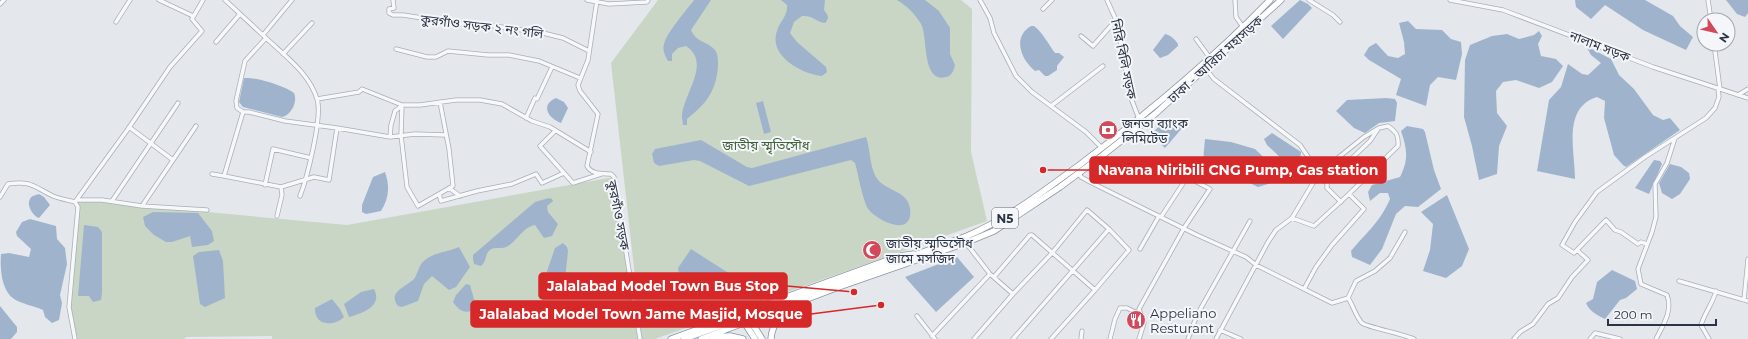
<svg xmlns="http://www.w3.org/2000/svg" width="1748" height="339" font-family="Montserrat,'Noto Sans Bengali',sans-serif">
<rect width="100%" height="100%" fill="#e4e7ec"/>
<!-- green -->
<path fill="#c9d6c5" d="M658 0H961L972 9 971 152 987 221 655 339H642L611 63Z
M614 177 640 339H272V336L186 337 184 339H74L69 297 77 200 347 225Z"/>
<!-- water -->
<path fill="#9fb4cc" d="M694 0H711L691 30C696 42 706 41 714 49 718 53 718 59 718 64 717 90 707 103 687 119V125H683C683 122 682 119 682 116 683 94 712 63 686 46L678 48 672 54V61H668C665 56 662 50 664 44 667 32 686 11 694 0Z
M781 0H825L824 10C828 15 830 18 825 23 816 22 813 15 802 16L794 22 790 33 797 42 826 67 827 72 822 76C802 74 768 56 777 31 780 21 788 16 787 5Z
M897 0H925L939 11 950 28V54L955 65C954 70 952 76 946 77 921 84 928 34 921 24 915 14 907 6 897 0Z
M1300 0 1308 4 1312 8 1283 39 1271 26Z
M1575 0H1645L1673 16 1680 26 1693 37 1686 50 1643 30 1605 5 1591 19 1576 7Z
M1726 0H1748V13L1745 17 1737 14Z
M1408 21 1416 29 1442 30 1451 39 1461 42 1462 54 1456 80 1438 77 1430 85 1426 106 1396 95 1401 79 1369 60 1364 55 1369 47 1376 43 1388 56 1398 58 1405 54 1404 42 1399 23Z
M1031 26H1034C1044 34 1048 44 1055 53H1059L1064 57 1057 66V70L1048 76H1045L1039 70 1035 71C1021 60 1012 37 1031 26Z
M1539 31 1542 36 1538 44 1541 56 1556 59 1563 66 1552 82 1539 88 1516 80 1503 82 1496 91 1497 113 1507 126 1499 146 1497 174 1479 180 1472 146 1464 117 1465 60 1470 45 1492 36 1507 34 1519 39 1534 35Z
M1165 34C1170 35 1175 39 1178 44V46L1168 55 1160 58 1153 50Z
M1586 46 1611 59 1619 75 1634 89 1653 115 1663 120 1670 118 1680 130 1626 167 1623 165 1614 155 1604 118 1605 101 1597 97C1562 108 1575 151 1575 179L1537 171 1549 100 1561 87 1568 64 1582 74 1588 75 1601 63 1591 55Z
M244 78C257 77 284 86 294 93 298 102 291 115 282 117L243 107 239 102Z
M556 98 564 102 568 108 561 123C548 118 540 105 556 98Z
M1386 98 1395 99 1397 103 1395 121 1379 123 1365 133 1354 128 1336 111 1347 100Z
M763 101 771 132 764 134 756 103Z
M1168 118 1184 126 1165 148 1151 134Z
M1407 126 1423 129 1425 132 1434 170 1441 189 1418 207 1405 206 1396 214 1382 249 1370 265 1352 257 1351 251C1367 232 1380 222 1390 199L1388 193H1380L1370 201 1368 192 1372 185 1400 177C1409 159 1407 149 1401 131Z
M1272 133 1301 152 1298 174 1267 145 1264 139Z
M866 137C871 150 869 170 879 181 888 191 907 191 910 208 914 238 879 222 869 210 863 203 858 173 855 163L851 160 749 186 700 161 694 160 659 166 654 163 652 154 655 149 701 140 747 167 752 168Z
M1205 139 1231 142 1255 149 1278 171 1274 182 1258 187 1231 174 1223 178C1200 168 1203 162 1205 139Z
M1654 160 1660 161 1662 164 1649 194 1635 188Z
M1670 164 1681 167 1689 173 1690 179 1680 194 1672 199 1662 193 1659 183Z
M385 172C390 186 389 198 381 211L366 214 362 212V205L373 177Z
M39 194 44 197 50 205 39 218C33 216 26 205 30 199 31 196 36 195 39 194Z
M1447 195 1469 249 1462 266 1446 278 1423 271 1430 250 1433 224 1421 212Z
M549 198 552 199 553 201 547 206 548 212 558 224 552 236 544 238 535 225C523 227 518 240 508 246 502 250 495 246 490 250 485 253 487 261 481 266L474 264 473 259V255L535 202Z
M153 212 198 213 212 231 214 241 208 245 192 247 190 236 172 242H166L154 235 145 226 143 217Z
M30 219 56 226 57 239 65 248 67 264 60 295 62 303 59 320 52 323 45 317 43 310C34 306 22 304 14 299 1 290 0 268 1 254L9 253 29 257 31 249 17 236 16 232 22 222Z
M84 225 98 227 102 232V293L101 300 93 302 89 296H78Z
M563 243 567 247 568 251 564 289 562 293 558 295 545 287 544 280 555 248Z
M459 247 470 267 456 287 449 290 432 276 424 284 418 301 402 307 398 306C387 292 406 287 414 279 418 273 419 264 425 260 435 252 448 252 459 247Z
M691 249 730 274 732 278 719 297 679 274 678 268Z
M219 250 223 261 225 298 205 307 200 304 193 256 199 252Z
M957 257 974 277 936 312 905 277Z
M1612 270 1635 281 1637 289 1626 298 1620 300 1605 319C1597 315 1589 311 1586 303L1593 299 1597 282Z
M466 284 470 285 474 299 471 311C463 314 457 308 453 302L456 295Z
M374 289C383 306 363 313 349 317L344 304 361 292Z
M332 299 340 309 344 317C334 327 314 326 315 308Z
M0 306 17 327V332L11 339H0Z"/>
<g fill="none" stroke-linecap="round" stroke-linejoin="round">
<defs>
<path id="minor" d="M159 0 193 16
M225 0 266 38 245 61 236 101 237 108 243 112H249L285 121 337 128
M393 0 394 8 389 9V13L393 15H403L461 24H480L543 33 563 38 589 51
M587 0 609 4 647 2 648 0
M597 0 588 60 578 85 580 91 598 114 587 166C592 175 602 173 611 174L614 177 640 339
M980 0 990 18 994 33 1016 76 1032 92 1086 132 1102 148
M1107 0 1116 20 1131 98 1139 119
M1235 0 1236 17 1243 27
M1309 0 1333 15 1340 22
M1450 0 1503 10 1653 67 1748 98
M1708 0 1711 20
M0 4 4 0
M1043 9 1052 0
M116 22 130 0
M263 35 292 0
M1081 36 1093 46 1116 20
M266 38C285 56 309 73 317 99 323 116 307 178 300 196
M1196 39 1210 58
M216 42 240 14
M1714 44 1720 89
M396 49 427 57H436L448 51 488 55H509L539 61 580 78
M283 54 312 23
M1206 69 1214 79 1300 145 1319 173 1292 218 1314 226 1349 194 1364 209 1332 245 1316 267 1304 289
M1738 95 1748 89
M317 99 359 92 362 89 402 105 401 135 407 187 418 206 453 186 449 149 440 102
M1051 106 1103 66
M243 112 224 176 281 187 282 195 277 216
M526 118 535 98 537 99 552 67
M129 127 173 160
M555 131 540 146 573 183 601 174
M390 137 391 125 395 111 403 105H420L456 100H480L502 104 532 121 550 127 591 152
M1079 172 1081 177 1090 182 1197 235 1246 257 1256 265 1332 303 1348 298C1353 305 1356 317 1362 323 1367 327 1403 334 1414 339
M1319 173 1364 137 1379 128 1388 126C1396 132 1399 135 1398 146L1349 194
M212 174 224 176
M265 185 273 149 311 158
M281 187 314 177 329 180 337 128 390 137 415 134 446 135
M449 188 460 196
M439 194 441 201 477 191 512 184 536 174 542 183 564 173
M0 197 8 184C31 180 34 187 53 196 60 199 68 200 75 202L78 207 69 307 75 339
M77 200H102L142 206 196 126
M112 201 178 103
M75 202 128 129 170 67 202 31 192 19 203 0
M1341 202 1327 188V182L1370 141 1378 129
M142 206 207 210
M966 243 990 274 1013 294
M1647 244 1641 242 1638 244 1621 232 1615 230 1606 220 1574 253 1562 245 1575 222 1597 192 1645 157 1706 118 1715 108 1719 97 1718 89
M1140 249 1159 216
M994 277 1030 235H1032L1095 290
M1679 281 1748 301
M1348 298 1356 281 1375 271 1390 258 1405 232
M1744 300 1748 259
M917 316 935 339
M1220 330 1241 339
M932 336 990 274
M974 339 1013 294 1052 253 1087 210 1109 229 1129 250 1095 290 1051 339
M1013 339 1109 229
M1081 339 1082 331
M1110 339 1115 319 1120 308H1127L1141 315
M1139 339 1144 323 1139 309 1184 228 1210 189 1189 178 1186 179 1161 217
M1188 339 1197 315 1250 221
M1216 339 1268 242 1276 230 1292 218
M1514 339 1520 332 1533 324 1548 304 1558 298 1572 277 1588 260 1577 250
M1590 339 1595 333 1620 339
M1656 339C1663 325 1673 311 1667 295L1641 284 1638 269 1652 232 1656 217 1655 184 1667 163 1675 138
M1709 339 1701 325C1705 312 1713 303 1716 291"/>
<path id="highway" d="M748 317 762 339
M742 319 755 339
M712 337 730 336 743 339
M671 339 899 256 914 254
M684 339 967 236C1009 218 1045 190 1082 163 1148 113 1212 60 1270 0
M701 339 836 288 965 243 994 231 1060 187 1103 155 1155 114 1281 0
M771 339C772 322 783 312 799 306"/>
</defs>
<!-- minor casing -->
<use href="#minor" stroke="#a9aeb7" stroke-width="5"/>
<!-- highway casing -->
<use href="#highway" stroke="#8b94a3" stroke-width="7"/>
<!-- minor -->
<use href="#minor" stroke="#f7f8fa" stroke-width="3.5"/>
<!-- highway -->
<use href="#highway" stroke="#fff" stroke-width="5.5"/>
</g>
<!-- icons -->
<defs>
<symbol id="bank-disc" viewBox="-11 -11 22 22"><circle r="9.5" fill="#d1495b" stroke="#f4f6f9"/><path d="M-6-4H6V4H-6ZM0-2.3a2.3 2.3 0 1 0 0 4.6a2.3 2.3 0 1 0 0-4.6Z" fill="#fff"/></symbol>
<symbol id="mosque-disc" viewBox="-11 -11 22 22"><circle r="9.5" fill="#d1495b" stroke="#f4f6f9"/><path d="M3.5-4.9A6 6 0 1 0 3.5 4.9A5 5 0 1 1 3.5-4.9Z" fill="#fff"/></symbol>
<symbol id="restaurant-disc" viewBox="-11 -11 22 22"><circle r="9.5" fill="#d1495b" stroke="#f4f6f9"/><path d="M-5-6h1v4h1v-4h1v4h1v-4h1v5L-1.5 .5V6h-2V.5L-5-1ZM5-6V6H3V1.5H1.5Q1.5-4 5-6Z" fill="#fff"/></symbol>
</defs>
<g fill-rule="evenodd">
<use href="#bank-disc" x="1097" y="119" width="22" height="22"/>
<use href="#mosque-disc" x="861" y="239" width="22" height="22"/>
<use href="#restaurant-disc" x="1125" y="309" width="22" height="22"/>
</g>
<g text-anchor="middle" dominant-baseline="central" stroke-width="4" stroke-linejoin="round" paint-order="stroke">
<!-- shield labels -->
<rect fill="#f4f6f9" stroke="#676e7b" stroke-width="1" x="992" y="208" width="26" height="20" rx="3"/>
<g font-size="12" font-weight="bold" fill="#2b3445">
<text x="1005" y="218">N5</text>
</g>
<!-- street labels -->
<g font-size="13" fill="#2b3445" stroke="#f4f6f9">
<text transform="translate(482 26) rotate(7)">কুরগাঁও সড়ক ২ নং গলি</text>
<text transform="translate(1600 46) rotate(21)">নালাম সড়ক</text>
<text transform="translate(1124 59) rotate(78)">নিরি বিলি সড়ক</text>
<text transform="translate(1215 59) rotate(-42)">ঢাকা - আরিচা মহাসড়ক</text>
<text transform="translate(619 215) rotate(79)">কুরগাঁও সড়ক</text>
</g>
<!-- poi labels -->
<g font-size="13" fill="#2b3445" stroke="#f4f6f9" text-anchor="start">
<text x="1122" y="123">জনতা ব্যাংক<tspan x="1122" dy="15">লিমিটেড</tspan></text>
<text x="886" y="243">জাতীয় স্মৃতিসৌধ<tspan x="886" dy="15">জামে মসজিদ</tspan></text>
<text x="1150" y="313">Appeliano<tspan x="1150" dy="15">Resturant</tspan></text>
</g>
<!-- park labels -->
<g font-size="13" fill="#3f6138" stroke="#f4f6f9">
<text x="766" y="145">জাতীয় স্মৃতিসৌধ</text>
</g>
</g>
<!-- callouts -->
<path fill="none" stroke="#d62828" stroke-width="1.5" d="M1043 170L1090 170M854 292L787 286M881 305L811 314"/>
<g fill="#d62828" stroke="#f4f6f9" stroke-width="1.5">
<circle cx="1043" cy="170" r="4"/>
<circle cx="854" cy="292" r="4"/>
<circle cx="881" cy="305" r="4"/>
</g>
<g fill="#d62828" stroke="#d62828" stroke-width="1.5">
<rect x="1090" y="157" width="296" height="26" rx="4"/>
<rect x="539" y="273" width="248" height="26" rx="4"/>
<rect x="471" y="301" width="340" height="26" rx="4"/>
</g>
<g font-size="14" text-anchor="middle" font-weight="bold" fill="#fff">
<text x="1238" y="175">Navana Niribili CNG Pump, Gas station</text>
<text x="663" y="291">Jalalabad Model Town Bus Stop</text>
<text x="641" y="319">Jalalabad Model Town Jame Masjid, Mosque</text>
</g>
<!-- north arrow -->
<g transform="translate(1716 32) rotate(124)"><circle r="19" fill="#f4f6f9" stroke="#a4a8b1"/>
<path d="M0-3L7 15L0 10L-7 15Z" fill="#d1495b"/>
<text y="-6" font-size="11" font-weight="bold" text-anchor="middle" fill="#2b3445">N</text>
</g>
<!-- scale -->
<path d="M1608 319v6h108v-6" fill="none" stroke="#2b3445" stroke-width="2"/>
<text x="1614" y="319" font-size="12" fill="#2b3445" stroke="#f4f6f9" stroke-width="3" paint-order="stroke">200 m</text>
</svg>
